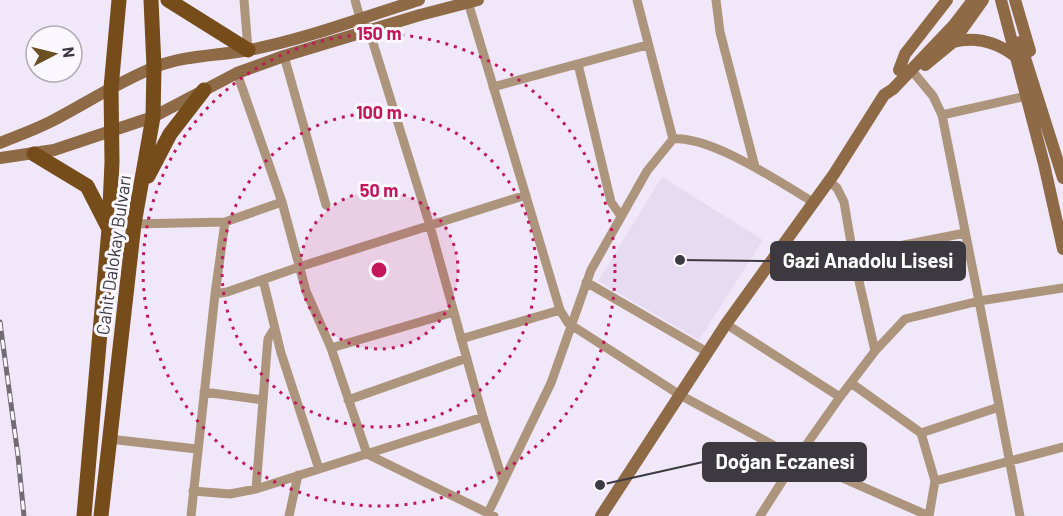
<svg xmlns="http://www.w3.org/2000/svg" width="1063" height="516" font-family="Barlow,sans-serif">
<rect width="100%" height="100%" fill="#f0e8f8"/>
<!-- built -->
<path fill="#e6dbf1" d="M662 177 763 240 699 340 598 281Z"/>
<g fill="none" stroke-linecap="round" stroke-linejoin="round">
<!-- street -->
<path stroke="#ad947c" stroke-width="9" d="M244 0 248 50
M355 0 360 18 369 30 430 226 483 417 503 481
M637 0 673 139
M716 0 720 32 755 167
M468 2 560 310 568 323 680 395 797 458 929 516
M284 56 326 205
M578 64 611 202 621 216
M913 72 933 96 942 115 979 301 1063 288
M237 73 282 202 306 291 331 348 367 454 494 516
M493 87 647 45
M942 115 1026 96
M829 181 837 188 844 202 853 255 875 351
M134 224 225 222 282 202
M853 255 965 233
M263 280 281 353 319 469
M586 282 707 352
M215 294 227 292 299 267 526 195
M726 324 840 397
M461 339 560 310
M331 348 454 312
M851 383 921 433 935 481 929 516
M204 392 263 400
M348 400 467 358
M921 433 999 407
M109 439 197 449
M935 481 1063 447
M256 489 267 350 268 339 274 329
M193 491 230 494 256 489 483 417
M488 513 551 383 591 270 647 171 673 139C711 136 780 182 813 202
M191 516 215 294 225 222
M289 516 298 475
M760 516 797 458 840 397 875 351 905 319 979 301 1020 516"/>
<!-- secondary -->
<path stroke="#8e6a46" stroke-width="12" d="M1001 0 1044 164 1063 249
M1015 0 1030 51
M953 42C977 36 997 42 1016 57
M1020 42 1063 178
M925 65 953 42 983 0
M899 70 905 54 947 0
M0 143C17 136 34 130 50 122 85 104 118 82 155 67 186 55 217 56 249 50 307 39 363 17 419 0
M0 158 54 150 153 117 237 73 284 56 420 15 478 0
M601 516 726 324 834 174 884 95 893 89 954 25 973 0"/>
<!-- primary -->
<path stroke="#764c1b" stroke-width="15" d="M168 0 248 50
M34 154 87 186 108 227
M148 176 170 134 204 90
M84 516 109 229 112 162 111 88 119 0
M101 516 134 224 153 117 154 67 151 0"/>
<defs>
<path id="rail" d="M0 322 18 456 24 516"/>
</defs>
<!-- rail casing -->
<use href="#rail" stroke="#706b75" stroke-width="5"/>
<!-- rail -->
<use href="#rail" stroke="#faf7fe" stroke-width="3" stroke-dasharray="9" stroke-linecap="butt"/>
</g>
<!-- distance rings -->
<circle cx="379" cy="270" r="79" fill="#c2185b" fill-opacity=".12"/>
<g fill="none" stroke="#c2185b" stroke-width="3" stroke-dasharray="3 6">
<circle cx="379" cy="270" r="79"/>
<circle cx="379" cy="270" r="157"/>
<circle cx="379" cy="270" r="236"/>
</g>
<g text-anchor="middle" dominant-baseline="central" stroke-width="6" stroke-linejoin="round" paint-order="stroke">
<!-- street labels -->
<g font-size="18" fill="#3d3940" stroke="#faf7fe">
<text transform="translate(113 255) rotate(-82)">Cahit Dalokay Bulvarı</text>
</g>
</g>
<circle cx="379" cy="270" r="9" fill="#c2185b" stroke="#faf7fe" stroke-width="3"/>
<g font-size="18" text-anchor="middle" font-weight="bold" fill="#c2185b" stroke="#faf7fe" stroke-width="6" stroke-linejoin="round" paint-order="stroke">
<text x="379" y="40">150 m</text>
<text x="379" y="119">100 m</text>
<text x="379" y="197">50 m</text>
</g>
<!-- callouts -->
<path fill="none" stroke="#3d3940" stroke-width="2" d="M680 260L771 261M600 485L703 462"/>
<g fill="#3d3940" stroke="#faf7fe" stroke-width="2">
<circle cx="680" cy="260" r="6"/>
<circle cx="600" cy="485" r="6"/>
</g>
<g fill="#3d3940" stroke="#3d3940" stroke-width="2">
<rect x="771" y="242" width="194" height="38" rx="6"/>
<rect x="703" y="443" width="163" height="38" rx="6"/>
</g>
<g font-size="20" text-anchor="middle" font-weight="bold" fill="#fff">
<text x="868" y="268">Gazi Anadolu Lisesi</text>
<text x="785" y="469">Doğan Eczanesi</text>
</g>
<!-- north arrow -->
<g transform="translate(54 54) rotate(83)"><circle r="28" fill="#faf7fe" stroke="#aeabb2" stroke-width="1.5"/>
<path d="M0-4.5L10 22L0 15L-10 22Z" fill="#6b5022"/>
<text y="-9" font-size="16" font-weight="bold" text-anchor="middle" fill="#3d3940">N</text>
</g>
</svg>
